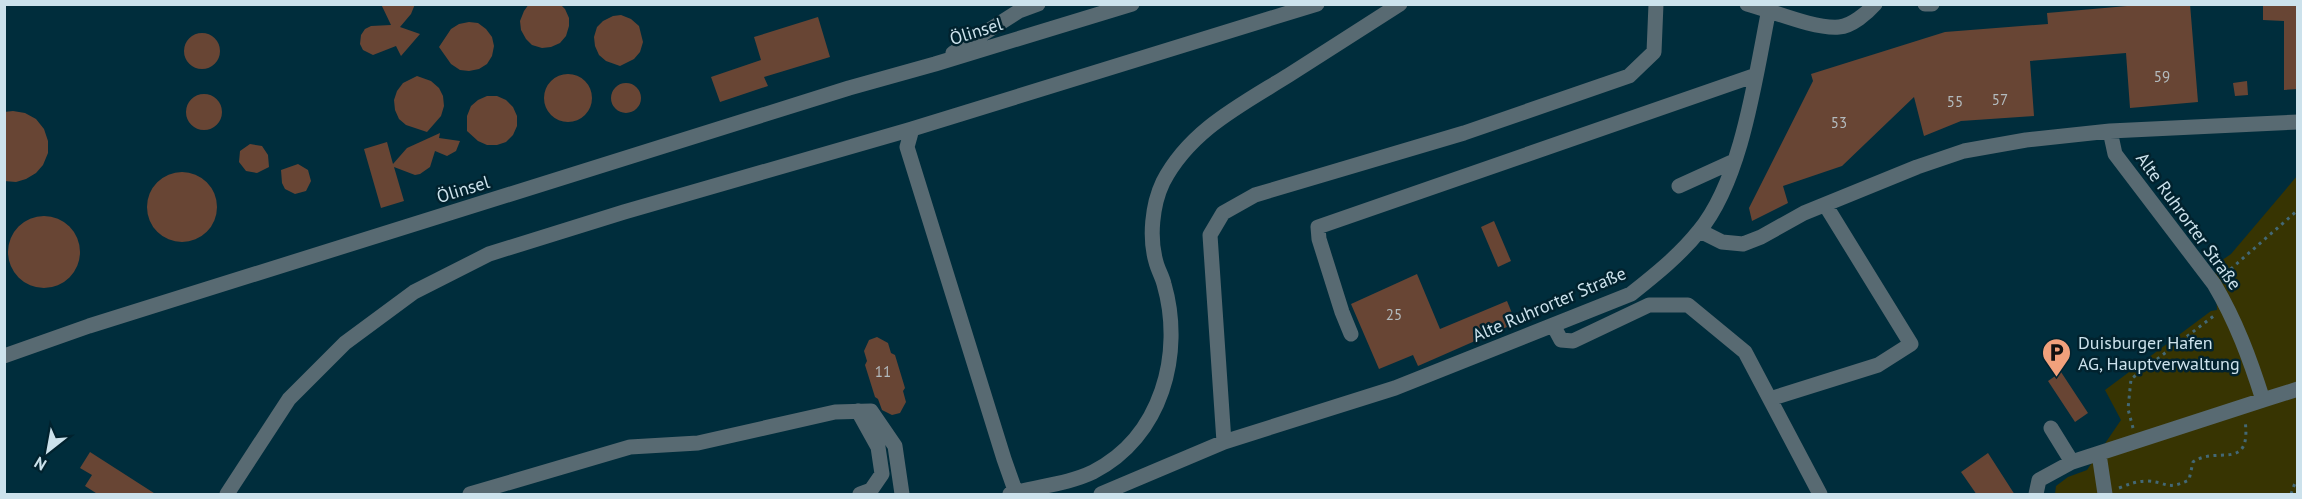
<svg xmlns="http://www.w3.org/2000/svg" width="2302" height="499" font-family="'PT Sans',sans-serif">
<rect width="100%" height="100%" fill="#002d3c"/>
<!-- green -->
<path fill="#373402" d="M2297 176V494H2055L2056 486 2068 477 2087 470 2121 420 2105 390 2211 311 2217 310 2215 265 2231 254Z"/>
<!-- building -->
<path fill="#684534" d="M381 4H415L411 14 400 27 420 34 401 56 396 46 373 55 363 50 360 44 361 35 365 29 371 26 391 25Z
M529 4H560L565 9 569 18V26L566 36 560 43 551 47 542 48 532 45 526 39 521 30 520 21 524 11Z
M2150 4H2190L2198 102 2130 108 2126 53 2030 61 2034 116 1961 121 1924 136 1914 97 1842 166 1783 186 1788 203 1752 221 1749 208 1813 81 1811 74 1945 32 2048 24 2047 13Z
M2263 4H2298V89L2284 90V21L2263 20Z
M621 15 631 19 639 26 643 42 640 52 634 59 620 66 606 61 599 55 595 46 594 37 597 27 603 21 613 16Z
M818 17 830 57 764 77 768 86 720 102 711 77 761 60 754 37Z
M469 22 478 23 486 29 492 37 494 46 492 56 487 64 479 69 469 71 460 70 451 64 439 47 451 29 459 24Z
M184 51a18 18 0 1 1 36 0a18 18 0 1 1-36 0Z
M544 98a24 24 0 1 1 48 0a24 24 0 1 1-48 0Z
M417 76 431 81 439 88 443 96 444 106 441 116 427 132 406 125 399 119 395 110 394 100 397 91 403 83Z
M2247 81 2248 95 2235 96 2233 83Z
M611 98a15 15 0 1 1 30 0a15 15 0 1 1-30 0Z
M186 112a18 18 0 1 1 36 0a18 18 0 1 1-36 0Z
M487 96H497L506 100 513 107 517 116V126L513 135 506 142 497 145H487L478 141 467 131V116L471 106 478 100Z
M13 111 25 113 36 119 44 129 48 141V153L43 165 36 173 26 179 16 182 4 181V112Z
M440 133 439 138 460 141 456 151 447 156 435 151 430 167 420 174 415 175 394 167 404 201 381 208 364 149 387 142 393 164 407 148Z
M250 144 262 146 268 155 269 167 257 173 246 171 239 162 240 151Z
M298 164 308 170 311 181 306 191 295 194 285 189 282 183 281 170Z
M147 207a35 35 0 1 1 70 0a35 35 0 1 1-70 0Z
M8 252a36 36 0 1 1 72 0a36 36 0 1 1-72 0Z
M1494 221 1511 261 1498 267 1481 227Z
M1417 274 1440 329 1507 301 1516 323 1418 366 1413 355 1379 369 1351 304Z
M877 337 888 343 891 353 895 355 905 388 903 391 906 402 900 413 892 415 882 410 878 399 875 397 865 365 867 361 864 351 869 340Z
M2061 372 2088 413 2075 422 2048 381Z
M90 452 157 495H99L85 486 92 475 80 468Z
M1988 453 2015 495H1977L1961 472Z"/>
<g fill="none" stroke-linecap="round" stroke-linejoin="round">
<!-- path -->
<path stroke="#436875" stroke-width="3" stroke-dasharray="3 4.5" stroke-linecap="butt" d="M2225 274 2298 210
M2133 428 2128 409 2131 379 2215 315
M2119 488C2129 484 2137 481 2147 481 2168 482 2166 491 2189 480L2193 462C2217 445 2252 473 2245 420
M2291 494 2295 483H2298"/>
<!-- minor -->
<path stroke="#586a72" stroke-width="15" d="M1747 4C1773 11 1814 29 1839 27 1852 26 1867 13 1875 4
M1925 4H1932
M953 53 1019 11 1038 4
M912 129 1317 4
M2110 131 2115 154 2214 284C2236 321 2250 359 2263 400L2298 389
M1679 186 1734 161
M1700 231 1722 242 1743 244 1761 237 1804 213 1917 167 1964 151 2026 140 2110 131 2298 122
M1553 325 1561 340 1573 341 1649 305H1688L1745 352 1820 494
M1351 334 1342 312 1319 239 1318 227 1756 75
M4 356 89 326 849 88 935 64 1132 4
M1770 399 1878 365 1911 344 1826 206
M858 411 878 447 882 474 871 490 860 494
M2051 428 2072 462
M1224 442 1210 235 1223 213 1255 195 1464 133 1629 76 1654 52 1656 4
M2099 454 2105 494
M227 494 289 399 345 343 414 292 489 254 624 212 912 129 907 147 1004 459 1016 493
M470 494 630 447 698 443 835 412 871 411 895 446 902 494
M1010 494C1038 486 1068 484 1093 472 1162 437 1184 353 1164 284 1162 276 1158 270 1156 262 1149 238 1152 205 1163 182 1190 130 1241 105 1289 75 1326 51 1363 28 1400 4
M1101 494 1224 442 1395 388 1631 294C1655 275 1680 255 1699 231 1743 178 1756 72 1770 4
M2036 494 2039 480 2072 462 2263 400"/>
</g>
<!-- icons -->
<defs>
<symbol id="parking-pin" viewBox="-11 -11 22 30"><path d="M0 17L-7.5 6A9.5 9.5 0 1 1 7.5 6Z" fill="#f1a17c" stroke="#01222e"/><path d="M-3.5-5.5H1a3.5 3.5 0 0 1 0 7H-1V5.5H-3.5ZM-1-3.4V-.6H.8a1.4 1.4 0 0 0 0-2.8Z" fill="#111"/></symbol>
</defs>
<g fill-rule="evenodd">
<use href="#parking-pin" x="2040" y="336" width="33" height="45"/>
</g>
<g text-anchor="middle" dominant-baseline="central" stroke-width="5" stroke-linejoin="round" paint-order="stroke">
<!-- number labels -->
<g font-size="15" fill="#b3bbbe">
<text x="2162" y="76">59</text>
<text x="2000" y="99">57</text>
<text x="1955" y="101">55</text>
<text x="1839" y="122">53</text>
<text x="1394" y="314">25</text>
<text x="883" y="371">11</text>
</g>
<!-- street labels -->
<g font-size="18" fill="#cce2ec" stroke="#01222e">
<text transform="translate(976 31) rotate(-17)">Ölinsel</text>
<text transform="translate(463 189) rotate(-17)">Ölinsel</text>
<text transform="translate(2189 221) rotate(54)">Alte Ruhrorter Straße</text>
<text transform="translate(1549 304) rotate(-23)">Alte Ruhrorter Straße</text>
</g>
<!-- poi labels -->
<g font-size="18" fill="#cce2ec" stroke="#01222e" text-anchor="start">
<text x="2078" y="342">Duisburger Hafen<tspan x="2078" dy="21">AG, Hauptverwaltung</tspan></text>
</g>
</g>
<!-- border -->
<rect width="2302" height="499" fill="none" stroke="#cce2ec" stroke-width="12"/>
<!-- north arrow -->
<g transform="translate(48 451) rotate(211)" stroke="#01222e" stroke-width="4.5" paint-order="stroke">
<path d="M0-4.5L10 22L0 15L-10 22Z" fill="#cce2ec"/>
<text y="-9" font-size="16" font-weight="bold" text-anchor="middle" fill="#cce2ec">N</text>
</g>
</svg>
